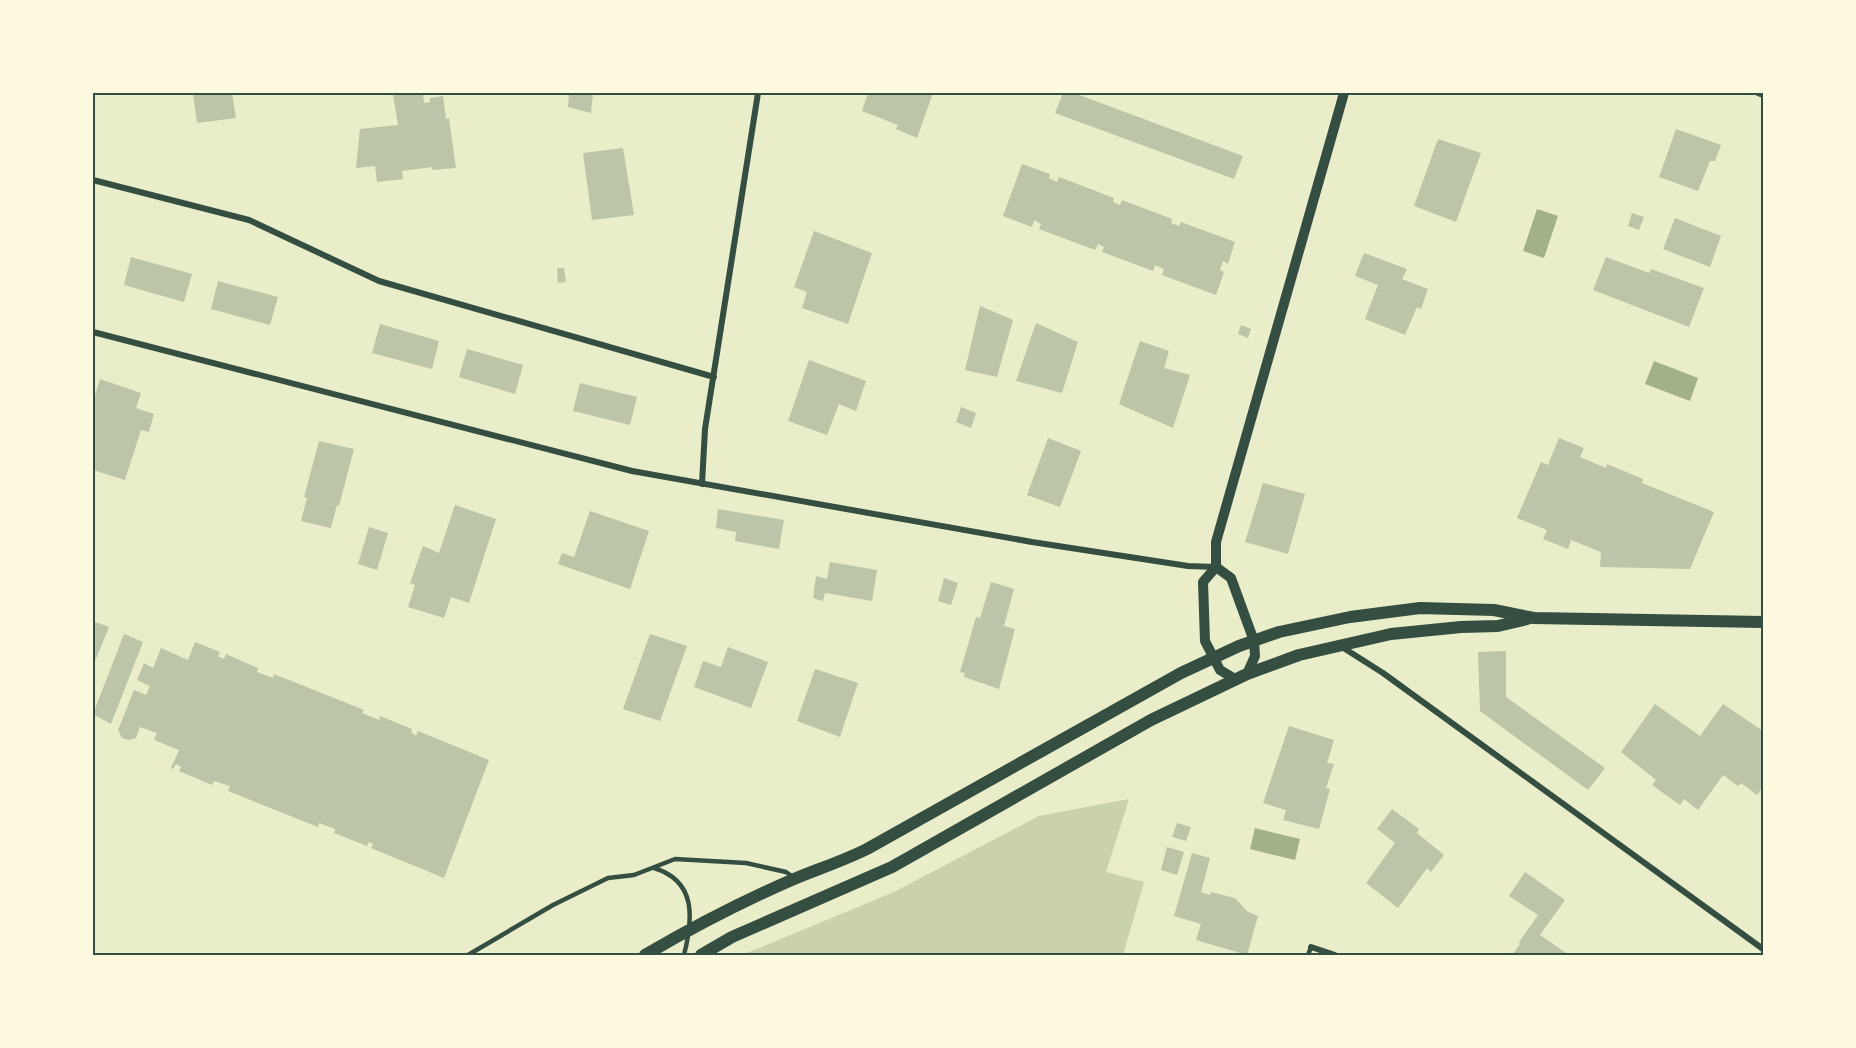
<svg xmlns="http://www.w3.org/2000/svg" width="1856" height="1048" font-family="Commissioner,sans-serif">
<rect width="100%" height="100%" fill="#e9edc9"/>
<!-- green -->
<path fill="#cad2ad" d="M1129 799 1106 872 1144 882 1123 955H742L894 892 1039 816Z"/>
<!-- water -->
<path fill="#a3b18a" d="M1537 209 1558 216 1544 258 1523 251Z
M1654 361 1698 378 1690 401 1645 384Z
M1255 828 1300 839 1295 860 1250 849Z"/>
<!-- building -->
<path fill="#bcc5a7" d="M193 93H232L236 118 197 123Z
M423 93 424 103 430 102V98L443 96 446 119 449 118 456 168 432 170V167L402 171 403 179 377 182 375 166 356 168 360 129 398 125 393 94Z
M569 93H593L591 113 568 107Z
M868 93H933L917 138 896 129 898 125 862 111Z
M1063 93H1074L1243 156 1234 179 1055 113Z
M1676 129 1721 145 1715 161H1710L1698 191 1659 177Z
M1438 139 1481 153 1456 222 1414 206Z
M623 148 634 215 592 220 583 153Z
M1022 164 1050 174 1049 178 1057 182 1059 177 1114 198 1113 202 1120 205 1122 200 1172 219 1171 223 1179 226 1181 222 1235 242 1228 264 1223 261 1220 270 1224 272 1216 295 1162 275 1164 269 1155 265 1153 271 1102 252 1104 247 1098 244 1095 250 1039 229 1041 224 1034 220 1032 227 1003 216Z
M1632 213 1644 217 1639 230 1628 226Z
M1675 218 1721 236 1710 267 1663 249Z
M814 231 872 253 848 324 802 308 807 292 794 287Z
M1364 253 1407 269 1402 279 1428 289 1421 309 1417 307 1405 335 1365 319 1378 285 1355 276Z
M131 257 192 274 184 302 124 285Z
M1606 257 1649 273 1651 269 1704 288 1689 327 1593 290Z
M557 268H564L566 282 558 283Z
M218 281 278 297 270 325 211 309Z
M980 306 1013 320 997 377 965 370Z
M1036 323 1078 342 1062 393 1016 381Z
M380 324 439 341 432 369 372 353Z
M1241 325 1251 329 1248 338 1238 334Z
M1140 341 1169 351 1164 368 1190 375 1173 428 1119 404Z
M467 349 523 365 515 394 459 377Z
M809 360 866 381 856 411 839 404 827 435 788 421Z
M100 379 141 393 136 408 154 414 149 432 141 430 125 480 93 470V394L95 395Z
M580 383 637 397 630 425 573 411Z
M961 407 976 413 971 428 956 422Z
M1048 438 1081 451 1060 507 1027 495Z
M1559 438 1584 448 1580 457 1606 468 1607 464 1643 479 1642 483 1714 512 1690 569 1600 567 1601 552 1571 540 1568 549 1543 539 1547 530 1517 518 1541 462 1548 465Z
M319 441 354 449 339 506 337 505 331 528 301 521 307 498 304 497Z
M1263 483 1305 494 1288 554 1245 542Z
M455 505 496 519 469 603 451 597 444 618 408 607 415 585 410 583 423 546 439 553Z
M718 509 784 520 779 549 735 541 736 532 716 528Z
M590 511 649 531 630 589 558 564 562 553 574 557Z
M369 527 388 533 377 570 358 564Z
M830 562 877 570 872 601 825 593 823 601 813 598 816 576 827 579Z
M944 578 958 583 951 605 938 601Z
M991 582 1014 589 1004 626 1015 629 999 689 964 677 965 673 960 672 976 617 980 618Z
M93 621 109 627 93 666Z
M124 634 143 642 111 724 93 714Z
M650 634 687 646 660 721 623 709Z
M195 642 220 652 218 656 224 659 226 654 258 668 257 672 273 678 274 674 364 710 362 713 379 720 380 716 412 729 411 732 416 736 418 731 489 760 444 878 371 848 373 844 369 842 367 846 334 833 335 829 319 823 318 827 228 791 230 786 214 781 212 785 179 771 181 767 176 764 173 769 171 768 179 750 154 740 157 733 140 727 136 738 129 740 122 738 118 730 134 690 146 695 150 686 137 680 144 663 153 668 161 648 188 660Z
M728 647 768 662 751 708 694 687 703 661 721 667Z
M1506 651V697L1605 768 1588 790 1480 711 1478 652Z
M815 669 858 683 840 737 797 721Z
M1655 704 1700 736 1723 704 1763 731V786L1757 795 1741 783 1738 786 1723 775 1698 810 1684 799 1680 805 1652 785 1656 780 1621 752Z
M1289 726 1334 740 1327 763 1334 764 1326 788 1330 789 1319 829 1283 820 1286 810 1263 803Z
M1392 809 1419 829 1417 833 1444 855 1431 872 1427 868 1398 908 1366 883 1395 843 1377 829Z
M1177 823 1191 827 1186 841 1172 837Z
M1167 847 1184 852 1177 875 1161 870Z
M1192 853 1210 858 1201 892 1210 895 1211 892 1235 898 1248 912 1258 916 1247 955 1196 940 1201 924 1174 916Z
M1525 872 1565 900 1540 935 1569 955H1512L1520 944 1519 942 1538 915 1509 896Z"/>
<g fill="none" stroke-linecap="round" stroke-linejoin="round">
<!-- service -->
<path stroke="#344e41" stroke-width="4.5" d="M654 868C697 881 693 919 684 955
M468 955 553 905 608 878 634 875 675 859 746 863 786 872 793 877
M1308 955 1311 947"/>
<!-- minor -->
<path stroke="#344e41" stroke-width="6" d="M1758 93 1763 95
M93 180 249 220 379 281 714 377
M93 332 632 471 1032 542 1188 566 1216 567
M702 484 705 429 758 93
M1342 647 1383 673 1763 949
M1311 947 1335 955"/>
<!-- tertiary -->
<path stroke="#344e41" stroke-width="10" d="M1216 567 1231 578 1254 641 1255 656 1247 674
M1235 679 1220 670 1205 641 1203 582 1216 567V542L1344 93"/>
<!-- secondary -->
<path stroke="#344e41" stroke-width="12" d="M645 955C693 927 743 901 794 879 818 869 843 861 867 849L1181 673 1239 646 1279 632 1350 617 1420 608 1494 610 1534 618 1763 622
M701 955 732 937 892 867 1151 720 1247 674 1299 655 1391 634 1461 627 1498 626 1527 619"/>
</g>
<!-- border -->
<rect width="1856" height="1048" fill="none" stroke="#fefae0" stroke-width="189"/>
<rect x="94" y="94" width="1668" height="860" fill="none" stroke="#344e41" stroke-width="2"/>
</svg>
